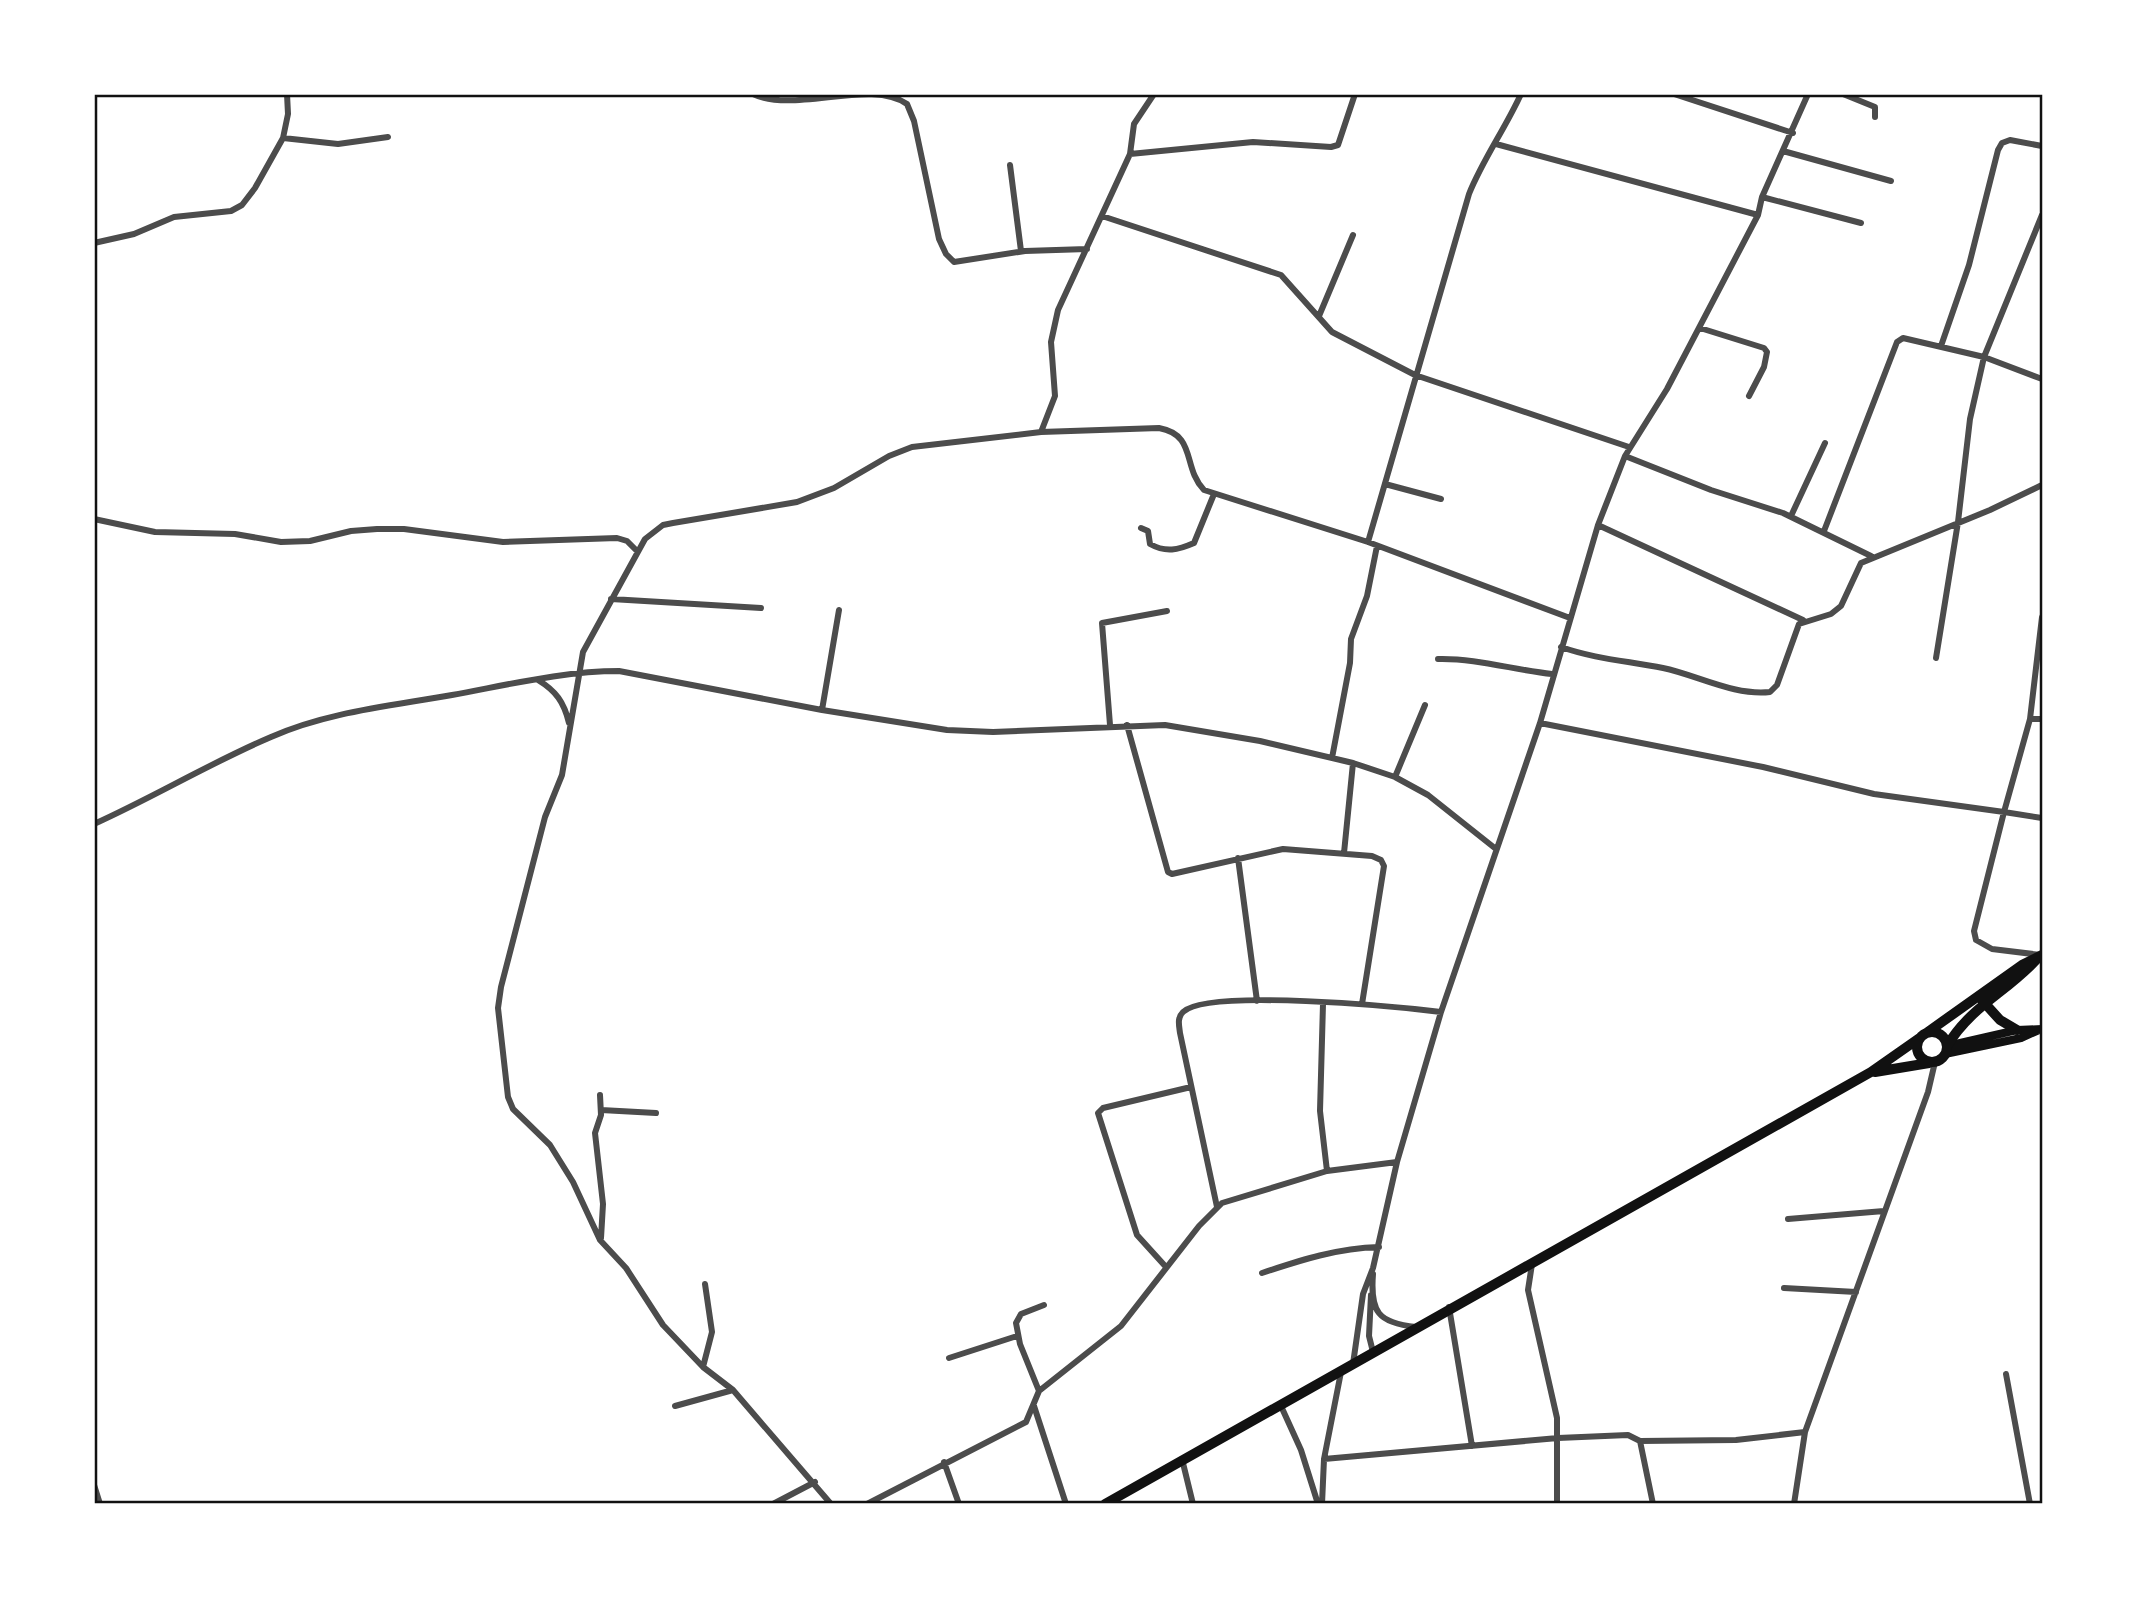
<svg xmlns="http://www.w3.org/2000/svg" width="2137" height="1598" font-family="'Source Sans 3',sans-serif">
<rect width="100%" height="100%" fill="#fff"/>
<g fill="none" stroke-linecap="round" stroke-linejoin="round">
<!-- minor -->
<path stroke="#4c4c4c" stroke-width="6" d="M753 94C795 114 871 78 907 104L914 121 939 239 946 254 954 262 1025 251 1087 249
M1674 94 1793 133
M1843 94 1875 107V117
M283 138 338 144 388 137
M1496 144 1758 215
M1783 151 1891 181
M1130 154 1253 142 1331 147 1338 145 1355 94
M1010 165 1021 251
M1762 197 1861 223
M1102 216 1281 275 1332 332 1415 375 1629 447
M94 243 134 234 174 217 231 211 242 205 255 188 283 138 288 114 287 94
M1319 316 1353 235
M1700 328 1764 348 1767 352 1764 367 1749 396
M1941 346 1969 265 1998 150 2002 143 2010 140 2042 146
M1041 432 1055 396 1051 342 1058 310 1130 154 1134 124 1154 94
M1625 456 1711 490 1783 513 1871 556
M1385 484 1441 499
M1791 516 1825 443
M94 519 155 532 235 534 281 542 310 541 351 531 377 529H404L503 542 617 538 627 541 637 551
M1598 525 1803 620
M1141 528 1148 531 1150 544C1166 553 1178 550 1194 543L1214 494
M1824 531 1897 342 1903 338 1984 357 2042 379
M1368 542 1469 194C1483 159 1505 129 1521 94
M611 599 761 608
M2042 617 2030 719 2004 812 2042 818
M1561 647C1595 659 1628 661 1663 668 1697 675 1734 696 1770 692L1777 685 1799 624 1831 614 1841 606 1861 563 1990 510 2042 485
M1936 658 1958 522 1970 419 1984 357 2042 215
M1438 659C1476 658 1514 670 1552 674
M538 680C556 691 564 702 569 723
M822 710 839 610
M2030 719H2042
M1540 723 1763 767 1874 794 2004 812 1974 931 1976 940 1992 949 2041 955
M1110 725 1102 623 1167 611
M1127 725 1168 872 1172 874 1283 849 1372 856 1381 860 1384 866 1362 1004
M1332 758 1350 663 1351 639 1367 596 1377 546
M1395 777 1425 705
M94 824C154 797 210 763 271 737 327 712 391 706 452 695 507 685 564 671 619 671L822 710 947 730 993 732 1165 725 1260 741 1353 763 1395 777 1428 795 1496 849
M1344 853 1353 763
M1238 858 1257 1001
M1323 1004 1320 1111 1327 1171
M600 1095 601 1115 595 1133 603 1204 601 1238
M601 1110 656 1113
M1217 1207 1180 1033C1179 1025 1177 1018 1183 1012 1207 988 1401 1007 1441 1012
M1788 1219 1884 1211
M1532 1264 1528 1290 1557 1418V1504
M1166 1267 1137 1235 1098 1113 1103 1108 1191 1087
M1262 1273C1301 1260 1338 1248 1379 1247
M1373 1274C1370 1312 1378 1323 1416 1327
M1784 1288 1856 1292
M1371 1295 1369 1336 1373 1352
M1449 1307 1472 1446
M949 1358 1017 1336
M1353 1364 1363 1294 1373 1268 1397 1162 1441 1012 1540 723 1598 525 1625 456 1667 389 1758 215 1762 197 1808 94
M703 1367 712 1332 705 1284
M2006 1374 2030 1504
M1039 1391 1020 1344 1016 1323 1021 1314 1044 1305
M675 1406 733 1390
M1034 1406 1066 1504
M1281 1406 1301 1450 1318 1504
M1640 1441 1653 1504
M1182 1459 1193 1504
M1324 1459 1558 1438 1628 1435 1640 1441 1736 1440 1805 1432
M944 1462 959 1504
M94 1485 100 1504
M773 1504 815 1482
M831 1504 733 1390 703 1367 663 1325 626 1268 600 1240 573 1182 550 1145 513 1109 508 1097 498 1008 501 987 545 817 562 775 583 652 645 539 663 525 673 523 797 502 834 488 889 456 912 447 1041 432 1159 428C1197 435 1182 467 1204 490L1368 542 1570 618
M867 1504 1026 1422 1039 1391 1121 1326 1199 1226 1222 1203 1327 1171 1397 1162
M1322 1504 1324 1459 1341 1372
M1794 1504 1805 1432 1928 1092 1935 1062"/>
<!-- secondary -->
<path stroke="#111" stroke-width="8" d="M1947 1046 2017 1030 2042 1029
M1945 1054 2021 1038 2039 1030"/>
<!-- primary -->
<path stroke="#111" stroke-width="10" d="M1981 999 2000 1020 2017 1030
M1917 1047a15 15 0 1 1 30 0a15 15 0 1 1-30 0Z
M1925 1034 2022 965 2042 955
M1947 1046C1971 1006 2007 992 2037 959
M1875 1072 1929 1063
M1105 1504 1871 1072 1921 1037"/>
</g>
<!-- border -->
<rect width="2137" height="1598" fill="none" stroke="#ffffff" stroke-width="192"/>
<rect x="96" y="96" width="1945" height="1406" fill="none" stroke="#111" stroke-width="2.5"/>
</svg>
